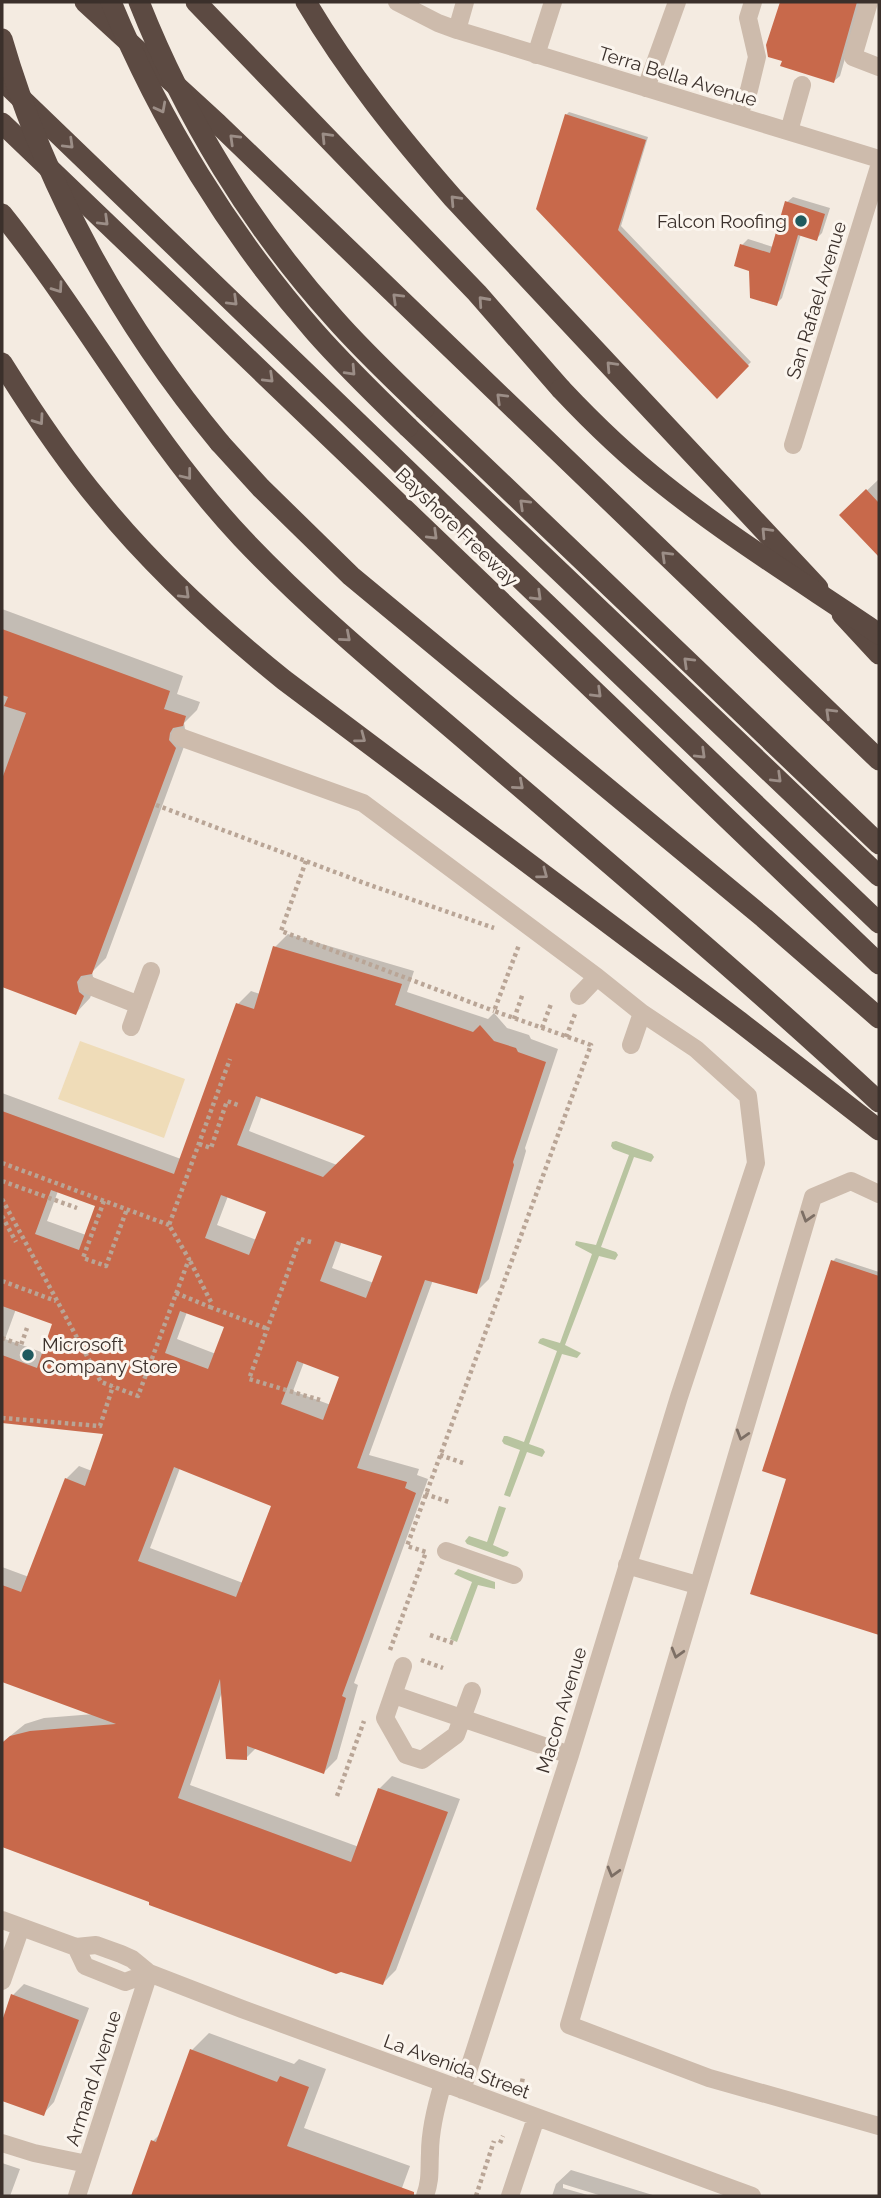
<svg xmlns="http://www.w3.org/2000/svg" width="881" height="2198" font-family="Raleway,sans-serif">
<rect width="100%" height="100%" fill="#f4ebe1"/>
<!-- green -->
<path fill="#b8c4a0" d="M616 1141 652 1154 654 1157 651 1162 634 1157 601 1247 616 1252 618 1255 615 1260 599 1256 565 1345 581 1353 577 1358 562 1354 529 1444 543 1449 545 1452 542 1457 527 1452 510 1497 504 1495 520 1450 504 1444 502 1441 504 1436H507L524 1442 557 1351 538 1343 540 1339 543 1338 560 1343 592 1254 575 1245 576 1241 596 1245 629 1155 613 1149 611 1146 612 1142Z
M499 1506 506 1508 493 1545 509 1552 507 1556 503 1557 467 1544 465 1541 469 1536 487 1542Z
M458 1569 495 1582V1589L478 1585 457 1642 450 1639 472 1582 454 1574Z"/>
<!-- sand -->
<path fill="#efdcb8" d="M80 1041 185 1079 164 1138 58 1099Z"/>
<!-- shadow -->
<path fill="#0003" fill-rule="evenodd" d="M782 2H861L840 76 834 81 784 60 768 45Z
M569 112 648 137 621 226 751 362 717 396 538 209 566 115Z
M793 197 830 208 822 233 816 239 801 234 782 298 776 304 751 269 736 265 742 245 748 239 773 247 787 202Z
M878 480 879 481V554L841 515Z
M2 609 183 676 177 694 200 702 197 710 184 723 185 729 189 733 106 958 92 972 93 977 97 980 90 998 76 1013 2 985Z
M288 934 414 971 407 992 488 1019 494 1013 507 1028 529 1035 531 1039 558 1049 525 1148 526 1151 489 1279 476 1292 433 1280 369 1455 419 1469 417 1475 428 1479 354 1683 358 1685 337 1759 324 1772 256 1748 246 1758 222 1692 190 1785 359 1847 379 1789 392 1776 460 1799 396 1970 383 1983 341 1970 336 1972 2 1845V1740L4 1741 25 1724 44 1718 94 1714 2 1680V1567L29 1577 66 1479 79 1466 92 1471 106 1433 2 1421V1093L181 1159 238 1004 251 991 260 994 275 947ZM262 1096 368 1135 337 1165 249 1131ZM58 1191 97 1205 86 1235 47 1221ZM228 1196 268 1211 257 1240 217 1225ZM342 1241 384 1255 374 1283 332 1268ZM16 1309 55 1323 44 1353 5 1339ZM187 1312 226 1326 216 1354 177 1339ZM304 1362 342 1376 331 1405 293 1391ZM180 1468 273 1505 243 1583 150 1548Z
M836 1258 879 1272V1633L752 1593 789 1478 833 1261Z
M24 1984 89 2008 54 2102 43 2114 2 2099V2026L13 1995Z
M209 2033 294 2064 299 2059 326 2069 304 2128 410 2166 399 2196H132L153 2141 162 2132 192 2050Z
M2 2163 20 2169 10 2196H2Z
M571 2170 656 2196H602L563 2184V2188L591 2196H552L556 2184Z"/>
<!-- building -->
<path fill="#c8694b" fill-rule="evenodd" d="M780 2H857L834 83 780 66 782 61 768 57 766 45Z
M565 114 646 140 618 230 749 366 717 399 536 209Z
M785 201 825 214 817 241 798 235 777 306 750 298 749 271 734 266 740 244 770 253Z
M866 489 879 503V557L839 515Z
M2 629 170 691 164 709 186 716 183 726 173 728 170 733 169 740 176 748 92 974 81 976 77 982 79 992 84 996 76 1015 2 987V779L26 713 4 706 8 697 2 695Z
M273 946 402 984 395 1005 473 1032 480 1025 494 1041 516 1048 518 1052 546 1062 513 1162 514 1165 477 1294 425 1280 357 1468 407 1482 405 1488 416 1493 342 1696 346 1698 324 1774 247 1746V1760L226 1759 220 1679 178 1798 351 1862 378 1788 448 1812 383 1985 341 1972 336 1974 149 1905V1902L2 1847V1743L10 1736 30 1731 116 1724 2 1682V1585L21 1592 65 1478 85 1486 103 1434 2 1423V1355L37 1368 52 1324 2 1306V1111L174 1174 236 1003 254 1009ZM256 1096 365 1136 323 1177 237 1145ZM51 1190 95 1206 79 1250 35 1234ZM221 1195 266 1212 249 1255 205 1238ZM335 1241 382 1256 366 1298 320 1281ZM180 1311 224 1327 208 1369 165 1353ZM297 1361 339 1377 323 1420 281 1404ZM174 1467 271 1506 236 1597 138 1561Z
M831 1260 879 1276V1635L750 1594 786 1479 762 1471Z
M11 1994 79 2020 44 2116 2 2101V2021Z
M190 2049 277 2082 280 2076 309 2087 287 2146 414 2192V2196H131L151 2140 156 2142Z"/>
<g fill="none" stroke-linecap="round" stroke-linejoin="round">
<!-- path -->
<path stroke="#b9a596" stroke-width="4.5" stroke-dasharray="3.5 3.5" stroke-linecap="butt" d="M156 805 367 884 494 928
M306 861 281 931 494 1011
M514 1019 523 993
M542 1028 551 1004
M566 1037 575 1014
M199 1144 211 1148 227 1101 238 1105
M2 1163 169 1225
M2 1181 77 1208
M2 1199 101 1382 138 1396 189 1259 169 1225 230 1059
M104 1201 83 1258 106 1266 127 1209
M2 1216 16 1242
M311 1242 300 1239 249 1379 320 1400
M2 1281 56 1301
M176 1293 210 1307 211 1302 189 1259
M210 1307 268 1329
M2 1338 21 1345 27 1328
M2 1418 100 1426 113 1386
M440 1455 463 1463
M425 1494 449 1502
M430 1635 453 1643
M390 1650 426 1552 407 1546 591 1045 494 1011 519 945
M421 1660 443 1668
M337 1796 364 1721
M522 2082 523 2077
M500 2143 503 2136
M476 2196 494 2141"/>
<!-- minor -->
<path stroke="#cdbbac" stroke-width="18" d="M397 2 438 23 457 30 879 159
M869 2 853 57 879 67
M457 30 465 2
M536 55 553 2
M646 88 677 2
M738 116 749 90 757 57 748 18 753 2
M789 131 802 85
M793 445 879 167
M180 737 363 803 597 977 642 1013 696 1049 748 1096 756 1163 679 1397 570 1755 462 2090
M88 985 139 1005
M579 996 597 977
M131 1027 151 971
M631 1045 642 1013
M879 1194 851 1181 813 1197 569 2025 709 2078 879 2126
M446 1551 514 1575
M627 1565 697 1585
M403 1666 385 1718 406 1755 422 1760 456 1735 472 1691
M394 1695 570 1755
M2 1920 76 1947 96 1945 121 1954 132 1959 149 1973 242 2009 752 2196
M76 1947 85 1966 125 1982 149 1973
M2 1981 21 1927
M2 2143 34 2153 87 2164
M77 2196 149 1973
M425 2196C431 2179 429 2170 430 2153 430 2129 436 2106 443 2083
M510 2196 536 2118"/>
<!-- highway -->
<path stroke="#5c4a42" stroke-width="21" d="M85 2 218 124 879 760
M196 2 477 293 561 389
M306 2C348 73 399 136 453 198L818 588
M2 80C295 360 585 644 879 923
M2 123 879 964
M2 214C86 319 149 439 242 538 313 613 393 678 471 745 608 863 747 979 879 1102
M2 363C32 411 63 458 100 502 154 568 217 626 284 680L740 1022 879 1130
M424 409 879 844
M408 427 879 876
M220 443 261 488 351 576 764 918 879 1018
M842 614 879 654"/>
<!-- highway-bridge -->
<path stroke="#5c4a42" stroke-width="21" d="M111 2C160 121 230 235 315 332 344 365 376 396 408 427
M139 2C184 116 251 226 334 318 362 350 393 379 424 409
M2 39C45 187 122 325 220 443
M561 389C593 423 626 455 663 484 732 539 807 585 879 634"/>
</g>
<!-- one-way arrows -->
<defs><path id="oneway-chevron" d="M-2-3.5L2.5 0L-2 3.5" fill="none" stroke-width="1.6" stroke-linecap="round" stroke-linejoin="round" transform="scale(1.75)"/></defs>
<g stroke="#9c8e87">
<use href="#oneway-chevron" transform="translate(161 108) rotate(62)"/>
<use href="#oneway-chevron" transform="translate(326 137) rotate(-134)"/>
<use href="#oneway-chevron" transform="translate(234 139) rotate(-136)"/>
<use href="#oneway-chevron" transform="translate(69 144) rotate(44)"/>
<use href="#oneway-chevron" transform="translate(455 200) rotate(-133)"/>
<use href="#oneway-chevron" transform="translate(104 221) rotate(44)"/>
<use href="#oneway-chevron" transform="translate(58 288) rotate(55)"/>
<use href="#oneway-chevron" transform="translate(397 298) rotate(-136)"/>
<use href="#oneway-chevron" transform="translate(233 301) rotate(44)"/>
<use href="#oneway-chevron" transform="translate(483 301) rotate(-132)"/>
<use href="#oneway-chevron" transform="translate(611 366) rotate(-133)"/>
<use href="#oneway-chevron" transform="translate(351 371) rotate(47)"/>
<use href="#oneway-chevron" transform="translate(269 378) rotate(44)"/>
<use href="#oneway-chevron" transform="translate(501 398) rotate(-136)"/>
<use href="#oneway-chevron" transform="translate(39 420) rotate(55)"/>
<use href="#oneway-chevron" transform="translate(187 475) rotate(52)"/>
<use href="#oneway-chevron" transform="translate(524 504) rotate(-136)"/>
<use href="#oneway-chevron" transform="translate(766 532) rotate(-133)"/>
<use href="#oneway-chevron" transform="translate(433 535) rotate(44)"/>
<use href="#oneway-chevron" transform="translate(666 556) rotate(-136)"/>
<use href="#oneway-chevron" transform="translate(185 594) rotate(44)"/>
<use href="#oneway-chevron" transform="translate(537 596) rotate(44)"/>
<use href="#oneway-chevron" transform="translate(346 637) rotate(41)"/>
<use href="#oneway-chevron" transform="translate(688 662) rotate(-136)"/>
<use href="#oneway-chevron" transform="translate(597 693) rotate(44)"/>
<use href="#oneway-chevron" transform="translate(830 713) rotate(-136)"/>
<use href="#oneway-chevron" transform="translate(361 738) rotate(37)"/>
<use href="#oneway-chevron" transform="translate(701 754) rotate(44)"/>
<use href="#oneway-chevron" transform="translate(777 778) rotate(44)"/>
<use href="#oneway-chevron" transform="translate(519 785) rotate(41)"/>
<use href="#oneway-chevron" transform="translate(543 874) rotate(37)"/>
</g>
<g stroke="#7d6f65">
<use href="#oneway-chevron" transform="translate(807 1217) rotate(107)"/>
<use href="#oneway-chevron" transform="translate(742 1435) rotate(107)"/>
<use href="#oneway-chevron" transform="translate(677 1653) rotate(106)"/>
<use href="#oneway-chevron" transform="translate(613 1872) rotate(106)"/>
</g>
<!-- markers -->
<g fill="#1f5a5e" stroke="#fbf5ee" stroke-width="2.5">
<circle cx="801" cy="221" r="7"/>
<circle cx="28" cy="1355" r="7"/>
</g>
<g text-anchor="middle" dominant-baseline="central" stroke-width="6" stroke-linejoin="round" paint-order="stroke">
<!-- street labels -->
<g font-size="19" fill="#3b302b" stroke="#fbf5ee">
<text transform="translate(678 76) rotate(17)">Terra Bella Avenue</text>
<text transform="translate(816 300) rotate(-73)">San Rafael Avenue</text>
<text transform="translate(457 527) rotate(44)">Bayshore Freeway</text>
<text transform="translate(561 1710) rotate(-73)">Macon Avenue</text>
<text transform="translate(457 2066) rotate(20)">La Avenida Street</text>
<text transform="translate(93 2078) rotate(-72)">Armand Avenue</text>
</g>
<!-- poi labels -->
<g font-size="19" fill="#3b302b" stroke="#fbf5ee" text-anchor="end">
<text x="787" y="221">Falcon Roofing</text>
<text x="42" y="1344" text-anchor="start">Microsoft<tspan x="42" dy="22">Company Store</tspan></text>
</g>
</g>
<!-- border -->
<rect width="881" height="2198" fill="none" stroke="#3b302b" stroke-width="7"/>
</svg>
